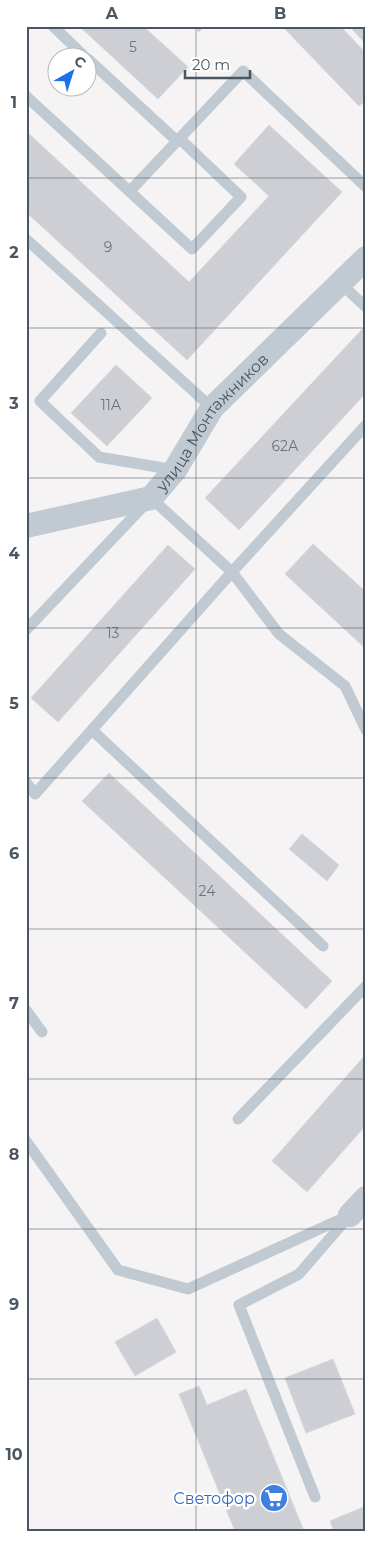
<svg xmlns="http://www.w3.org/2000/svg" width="392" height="1557" font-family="Montserrat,sans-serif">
<rect width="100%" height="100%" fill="#f5f3f3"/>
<!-- building -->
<path fill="#cdcfd5" stroke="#d7d9de" d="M79 26H143L188 67 158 99Z
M193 26H204L199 32Z
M282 26H340L366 53V100L359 106Z
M349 26H366V44Z
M269 125 342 192 187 360 26 212V131L189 282 269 196 234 164Z
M366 325V393L239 530 205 498Z
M116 365 152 398 107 446 71 413Z
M313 544 366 592V649L285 574Z
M168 545 195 569 58 722 31 698Z
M109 773 332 981 306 1009 82 801Z
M302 834 339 865 327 881 289 849Z
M366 1054V1125L307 1192 272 1161Z
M157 1318 176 1352 135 1376 115 1342Z
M333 1359 355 1414 306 1433 285 1378Z
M199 1386 207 1405 246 1389 304 1531H235L179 1394Z
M366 1506V1531H334L330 1521Z"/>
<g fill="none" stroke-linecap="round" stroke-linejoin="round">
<!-- lane -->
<path stroke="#c1cad2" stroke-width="11" d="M53 26 86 58
M88 59 177 141
M26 96 192 249 241 197 179 138
M130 191 243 71 366 187
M26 239 212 408
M340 283 366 307
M101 333 40 401 99 457 175 470
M366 425 232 572 279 634 345 686 366 730
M26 630 151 498 232 572 35 794 26 782
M92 730 323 946
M26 1010 42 1032
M238 1119 366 986
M26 1141 118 1270 188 1289 350 1215 299 1274 239 1305 315 1497"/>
<!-- street -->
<g stroke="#c1cad2" stroke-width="24">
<path id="s1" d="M26 526 151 498 175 470 212 408 366 258"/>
<path d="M350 1215 366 1198"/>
</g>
</g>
<!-- grid -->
<path fill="none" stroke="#4a5661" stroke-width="1" stroke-opacity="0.55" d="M196 26V1531M26 178H366M26 328H366M26 478H366M26 628H366M26 778H366M26 929H366M26 1079H366M26 1229H366M26 1379H366"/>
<!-- icons -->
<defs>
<symbol id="supermarket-disc" viewBox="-11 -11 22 22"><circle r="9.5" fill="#3f7fe0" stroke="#fff"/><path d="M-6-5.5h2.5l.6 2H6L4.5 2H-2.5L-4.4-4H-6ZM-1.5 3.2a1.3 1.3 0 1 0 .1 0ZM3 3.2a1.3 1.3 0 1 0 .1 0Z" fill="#fff"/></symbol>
</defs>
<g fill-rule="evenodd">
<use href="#supermarket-disc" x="258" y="1482" width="32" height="32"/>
</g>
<g text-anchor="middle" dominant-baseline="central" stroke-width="5" stroke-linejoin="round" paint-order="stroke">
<!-- number labels -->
<g font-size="14" fill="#6b747e">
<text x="133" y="47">5</text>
<text x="108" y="247">9</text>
<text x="111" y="405">11А</text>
<text x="285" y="446">62А</text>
<text x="113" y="633">13</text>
<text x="207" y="891">24</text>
</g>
<!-- street labels -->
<g font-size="16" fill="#4a5661" stroke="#fff">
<text stroke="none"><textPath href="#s1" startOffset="226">улица Монтажников</textPath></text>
</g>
<!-- shop labels -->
<g font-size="16" fill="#366cbe" stroke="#fff" text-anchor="end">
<text x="255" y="1498">Светофор</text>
</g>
</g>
<!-- border -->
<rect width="392" height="1557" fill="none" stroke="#ffffff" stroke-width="55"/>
<!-- north arrow -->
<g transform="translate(72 72) rotate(39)"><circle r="24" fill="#ffffff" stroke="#b7bbc0"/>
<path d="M0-4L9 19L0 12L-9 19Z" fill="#1a73e8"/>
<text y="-8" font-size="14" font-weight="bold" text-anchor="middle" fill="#4a5661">С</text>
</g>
<!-- scale -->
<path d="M185 70v8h65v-8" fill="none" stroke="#4a5661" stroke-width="2.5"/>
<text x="192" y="70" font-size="15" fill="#4a5661" stroke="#ffffff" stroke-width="4" paint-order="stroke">20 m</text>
<rect x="28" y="28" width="336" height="1502" fill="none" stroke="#4a5661" stroke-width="2"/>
<g font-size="16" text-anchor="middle" font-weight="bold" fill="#4a5661">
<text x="112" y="19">A</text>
<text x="280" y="19">B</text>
<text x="14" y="108">1</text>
<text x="14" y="258">2</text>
<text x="14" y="409">3</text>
<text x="14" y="559">4</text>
<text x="14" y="709">5</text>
<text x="14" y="859">6</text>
<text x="14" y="1009">7</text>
<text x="14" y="1160">8</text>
<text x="14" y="1310">9</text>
<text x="14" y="1460">10</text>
</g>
</svg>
